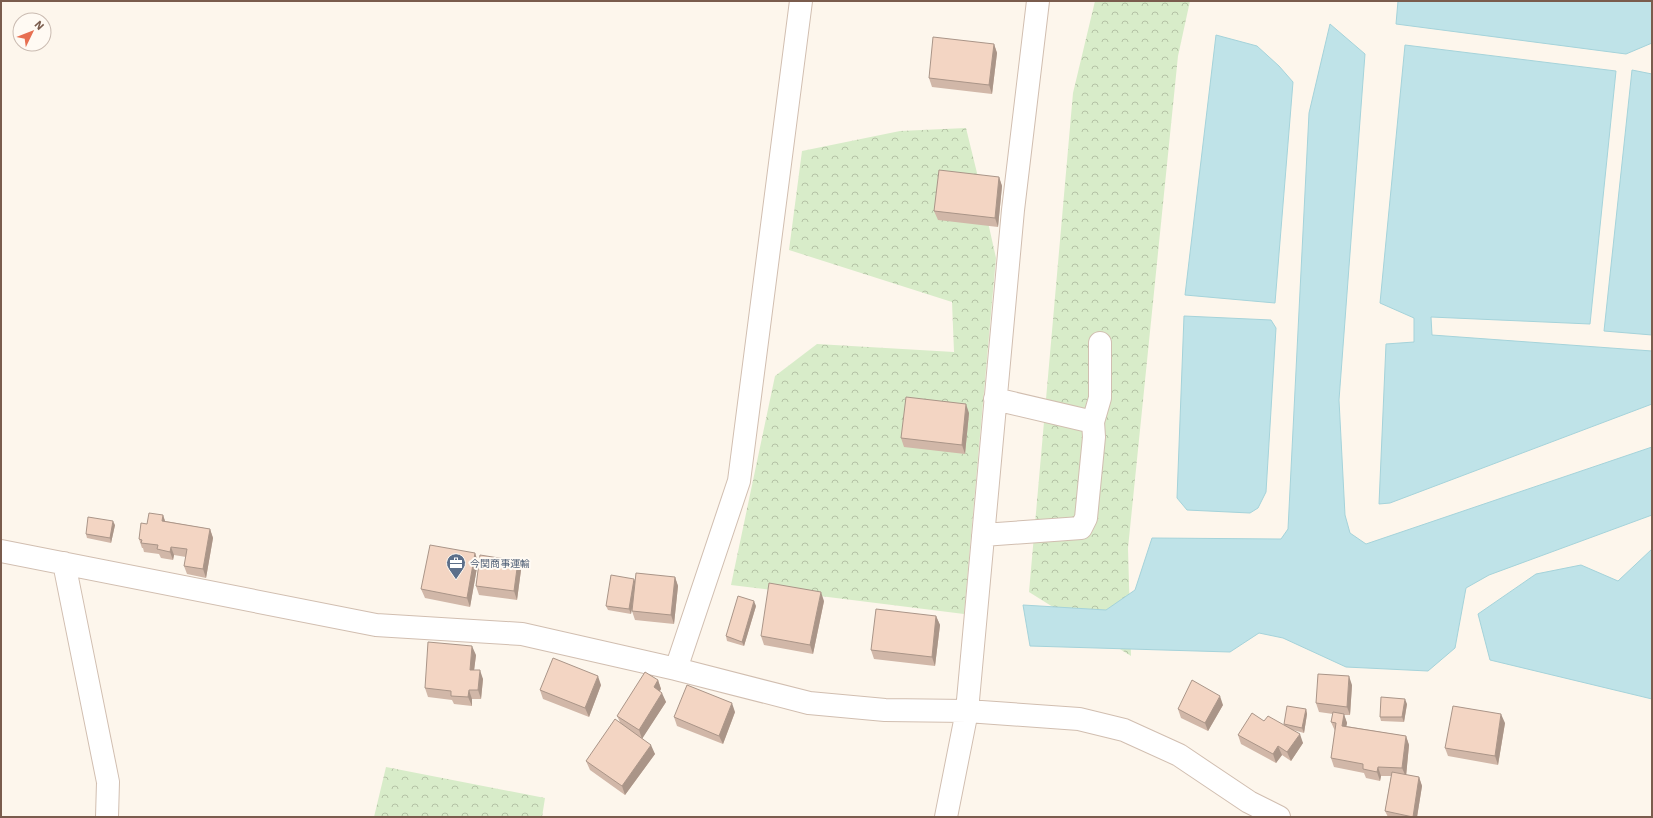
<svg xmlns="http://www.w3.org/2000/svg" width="1653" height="818" font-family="'IBM Plex Sans','Noto Sans JP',sans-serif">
<defs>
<pattern id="forest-crowns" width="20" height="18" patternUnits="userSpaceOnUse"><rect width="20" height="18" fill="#d8ecc9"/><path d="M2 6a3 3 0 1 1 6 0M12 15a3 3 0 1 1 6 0" fill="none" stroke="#b4c2a5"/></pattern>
</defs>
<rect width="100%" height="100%" fill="#fdf6ec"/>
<!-- forest -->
<path fill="url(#forest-crowns)" d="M1095 1H1190L1178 56 1128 548 1131 656 1029 592 1073 93Z
M966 128 977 173 996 258 964 614 731 585 775 376 817 344 954 352 952 302 789 250 802 151 900 131Z
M386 767 545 798 542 817H374Z"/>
<!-- water -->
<path fill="#bfe3e8" stroke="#a5d3da" d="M1398 1H1652V43L1626 54 1396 24Z
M1330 24 1365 54 1339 400 1345 515 1350 533 1366 544 1652 447V515L1489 575 1466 588 1455 648 1428 671 1346 667 1283 638 1259 633 1230 652 1030 646 1023 605 1106 610 1135 590 1152 538 1281 539 1288 529 1309 113Z
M1216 35 1257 46 1279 66 1293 82 1275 303 1185 295Z
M1405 45 1616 71 1590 324 1431 317 1432 335 1652 351V404L1390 503 1379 504 1386 344 1414 342V318L1380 303Z
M1632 70 1652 74V335L1604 331Z
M1184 316 1271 320 1276 328 1266 492 1258 508 1250 513 1187 510 1177 498Z
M1652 549V699L1490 660 1478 614 1536 574 1581 565 1618 581Z"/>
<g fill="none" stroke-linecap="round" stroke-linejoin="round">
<defs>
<path id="minor" d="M995 399 1093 422
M983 535 1081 528 1086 518 1094 437 1093 422 1100 398V343
M1 551 376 625 522 634 676 669 809 703 885 710 967 711 1079 719 1124 730 1179 755 1249 802 1279 817
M64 563 108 782 107 817
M676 669 739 481 801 1
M946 817 967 711 1013 210 1038 1"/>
</defs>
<!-- minor casing -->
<use href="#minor" stroke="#d1beb0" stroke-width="24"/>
<!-- minor -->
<use href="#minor" stroke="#fff" stroke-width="22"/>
</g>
<!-- wall -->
<path fill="#d1b7a8" d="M994 44 997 53 992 94 932 87 929 78Z
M999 177 1002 186 998 227 938 220 934 211Z
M969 413 965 454 904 447 901 438Z
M163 515 165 521 210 529 213 538 206 578 187 574 184 566 186 557 174 555 173 560 161 558 159 554 144 552 143 548H142L139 539 147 524Z
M115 525 111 543 87 538 86 534Z
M475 553 478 562 470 607 425 598 421 589Z
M518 561 521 570 517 600 479 595 476 586Z
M675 577 678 586 674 624 635 620 632 611 634 595 631 614 608 610 606 606 634 579 635 582Z
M824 601 813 654 764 645 761 636Z
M756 606 744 646 727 641 726 636Z
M936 616 940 625 935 666 874 659 871 650Z
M476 655 474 670 483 679 481 699H472V706L454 704 452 700 428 697 425 688Z
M658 680 661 689 660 691 666 702 642 738 655 754 625 795 590 770 586 761 620 722 617 716Z
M601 685 589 717 543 699 540 690Z
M1352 685 1350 715H1344L1347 723 1346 726 1406 736 1409 745 1406 775 1419 777 1422 786 1417 817H1388L1385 811 1391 776H1381L1380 781 1366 778 1364 773 1334 767 1331 758 1335 731 1331 722 1333 714 1319 712 1316 703Z
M1407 704 1404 722 1381 721 1380 717Z
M1223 705 1208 731 1181 718 1178 709Z
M1306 709 1307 714 1304 733 1293 730 1303 743 1291 761 1282 755 1276 763 1241 744 1238 735 1264 721 1285 726 1284 724Z
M735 712 723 744 677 726 674 717Z
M1505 723 1498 765 1448 756 1445 748Z"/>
<!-- shaded-wall -->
<path fill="#aa9588" d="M994 44 997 53 992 94 989 85Z
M999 177 1002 186 998 227 995 218Z
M966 404 969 413 965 454 962 445Z
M163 515 166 524 162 521Z
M113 521 115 525 111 543 110 538Z
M210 529 213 538 206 578 203 569Z
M171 547 174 555 173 560 170 552Z
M475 553 478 562 470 607 467 598Z
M518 561 521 570 517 600 514 591Z
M675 577 678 586 674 624 671 615Z
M634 579 636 584 631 614 629 609Z
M821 592 824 601 813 654 810 645Z
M754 601 756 606 744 646 742 642Z
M936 616 940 625 935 666 932 657Z
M472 646 476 655 473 679 470 670Z
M480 670 483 679 481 699 478 690Z
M598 676 601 685 589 717 585 708Z
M1349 676 1352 685 1350 715 1347 707Z
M658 680 661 689 657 696 654 687Z
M469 690 472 699V706L468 697Z
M662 693 666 702 642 739 639 730Z
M1220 696 1223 705 1208 731 1205 723Z
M1405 699 1407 704 1404 722 1402 717Z
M732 703 735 712 723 744 719 736Z
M1306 709 1307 714 1304 733 1302 728Z
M1344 714 1347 723 1345 734 1342 726Z
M1501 714 1505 723 1498 765 1495 756Z
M1300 734 1303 743 1291 761 1287 752Z
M1406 736 1409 745 1406 777 1402 768Z
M651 745 655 754 625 795 622 786Z
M1278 746 1282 755 1276 763 1273 754Z
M1378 767 1381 776 1380 781 1377 772Z
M1419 777 1422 786 1417 817H1413Z"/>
<!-- building -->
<path fill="#f3d5c3" stroke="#aa9588" d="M933 37 994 44 989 85 929 78Z
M939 170 999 177 995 218 934 211Z
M906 397 966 404 962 445 901 438Z
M149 513 163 515 162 521 210 529 203 569 184 566 187 549 171 547 170 552 157 549 158 545 141 543 142 540 139 539 141 523 147 524Z
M88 517 113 521 110 538 86 534Z
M430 545 475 553 467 598 421 589Z
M480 555 518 561 514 591 476 586Z
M636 573 675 577 671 615 632 611Z
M611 575 634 579 629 609 606 606Z
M769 583 821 592 810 645 761 636Z
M738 596 754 601 742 642 726 636Z
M876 609 936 616 932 657 871 650Z
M428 642 472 646 470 670H480L478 690H469L468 697 451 696V691L425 688Z
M553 658 598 676 585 708 540 690Z
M645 672 658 680 654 687 662 693 639 730 617 716Z
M1318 674 1349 676 1347 707 1316 703Z
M1192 680 1220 696 1205 723 1178 709Z
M687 685 732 703 719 736 674 717Z
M1381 697 1405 699 1402 717H1380Z
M1287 706 1306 709 1302 728 1284 724Z
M1453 706 1501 714 1495 756 1445 748Z
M1333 712 1344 714 1342 726 1406 736 1402 768 1378 767 1377 772 1363 769V764L1331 758 1336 723 1331 722Z
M1252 713 1264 721 1268 716 1300 734 1287 752 1278 746 1273 754 1238 735Z
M615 719 651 745 622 786 586 761Z
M1392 772 1419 777 1413 817 1385 811Z"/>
<!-- icons -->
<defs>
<symbol id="office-pin" viewBox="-11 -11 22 30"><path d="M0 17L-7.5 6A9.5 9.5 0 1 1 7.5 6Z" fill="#5c6f8a" stroke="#fffaf3"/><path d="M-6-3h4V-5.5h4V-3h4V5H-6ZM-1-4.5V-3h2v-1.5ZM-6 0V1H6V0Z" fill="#fff"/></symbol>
</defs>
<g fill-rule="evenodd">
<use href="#office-pin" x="445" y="552" width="22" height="30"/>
</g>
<g text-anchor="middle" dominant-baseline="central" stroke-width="4" stroke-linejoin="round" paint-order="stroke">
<!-- service labels -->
<g font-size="10" fill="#4e5e75" stroke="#fffaf3" text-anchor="start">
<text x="470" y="563">今関商事運輸</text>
</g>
</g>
<!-- border -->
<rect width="1653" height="818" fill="none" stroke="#7a5c4d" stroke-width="4"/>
<!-- north arrow -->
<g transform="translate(32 32) rotate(47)"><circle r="19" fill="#fffaf3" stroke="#cabbb1"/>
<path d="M0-3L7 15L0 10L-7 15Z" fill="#e76f51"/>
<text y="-6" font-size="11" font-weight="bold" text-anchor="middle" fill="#7a5c4d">N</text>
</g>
</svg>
